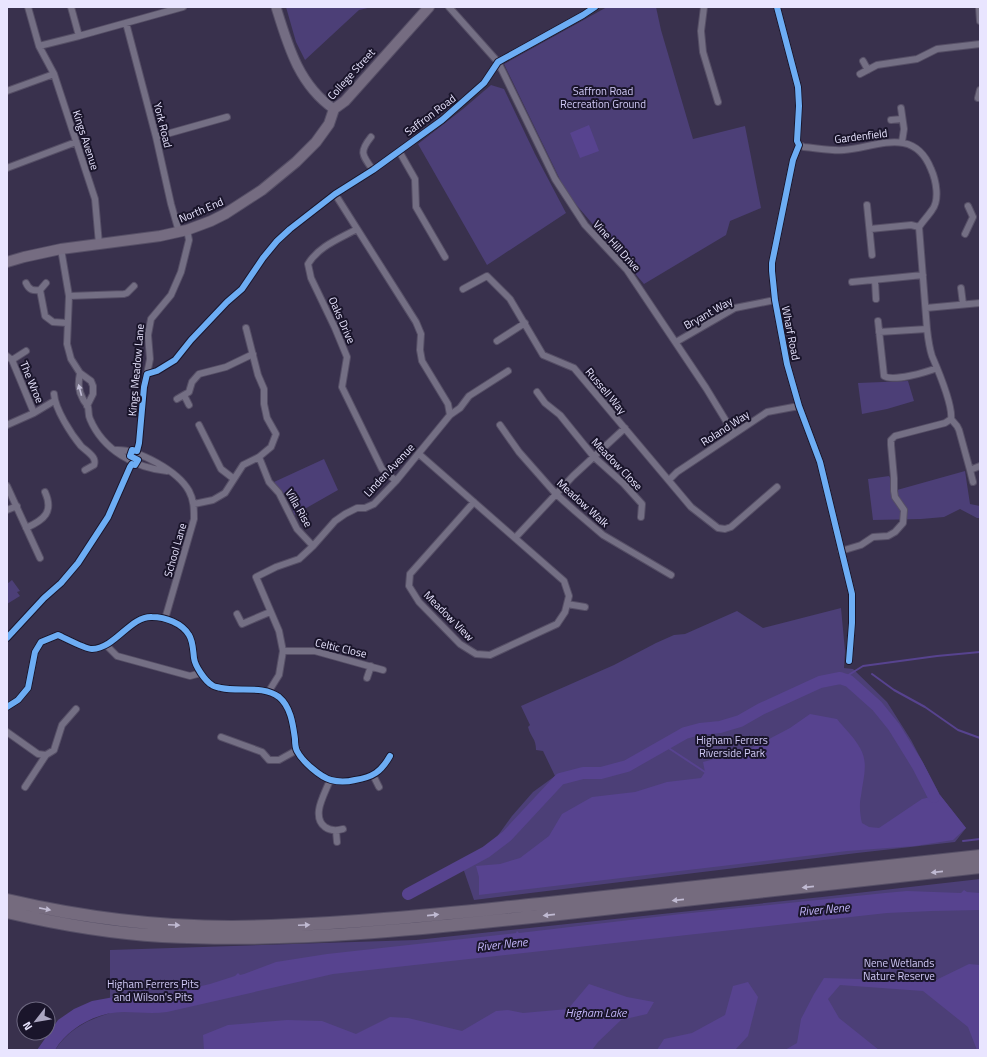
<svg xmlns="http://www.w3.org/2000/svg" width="987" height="1057" font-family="'Titillium Web',sans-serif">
<rect width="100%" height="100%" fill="#39314d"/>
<!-- green -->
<path fill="#4c3f77" d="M286 7H372L359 10 305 60 296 42Z
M607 7H656L661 30 693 139 745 126 761 208 730 221 726 235 644 284 567 194 504 64Z
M491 85 504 89 535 154 566 213 487 265 418 144 463 109Z
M908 381 914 401 887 409 862 414 858 383Z
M324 459 338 490 294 515 292 508 298 503 295 495 287 497 274 482Z
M965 471 970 504 980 506V518H977L960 509 944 517 921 519 873 520 868 479 889 476 897 490Z
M12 580 20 591 17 592 20 596 7 604V584Z
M841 608 845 651 844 668 853 669 887 702 911 740 940 795 966 828 955 842 857 853 474 900 462 865 486 852 512 816 533 792 555 776 543 751 536 750C536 738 531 738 528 727L530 725 521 706 614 665 656 643 674 635 685 634 737 611 763 628Z
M980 879V1050H55C69 1029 87 1020 110 1013V950L416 940 822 897Z"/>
<!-- water -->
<path fill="#57438f" d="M589 125 599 151 580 158 570 133Z
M810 714 837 719C844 728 854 737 860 748 869 763 863 779 861 796 859 804 860 815 862 823L869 827 879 828 922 799 940 795 966 828 953 840 915 846 847 851 479 895V877L476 866 500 864 520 858 549 836 562 814 592 797 635 792 667 782 701 778 705 772 703 762 748 750 790 728Z
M964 890 967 892 980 893V910L932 911 887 913 333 974 167 1012C152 1014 138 1012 123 1012 97 1012 68 1028 55 1050H37L58 1020 74 1009 92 1001 114 997 159 996 210 984 235 976 238 973 240 975 244 974 276 962 327 954 516 933 517 931 519 933 681 914 885 893 907 891 961 893Z
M969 964 980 965V1050H977L968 1027 923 991 840 985 828 999 839 1018 879 1050H785L797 1043 801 1019 814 994 824 978 934 981Z
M748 982 758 997 748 1036 735 1050H657L664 1039 692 1033 725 1015 733 986Z
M589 984 627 997 654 1002 647 1014 621 1020 598 1042 592 1050H204L203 1035 228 1025 287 1020 322 1021 356 1034 390 1017 408 1018 462 1031 496 1011 508 1010 523 1013 568 1009Z"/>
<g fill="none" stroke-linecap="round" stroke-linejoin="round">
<!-- stream -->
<path stroke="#57438f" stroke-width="2" d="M872 674 894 690 925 707 958 730 980 738
M842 679 863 666 937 656 980 652
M664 745 705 772
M963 841 980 839"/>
<!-- river -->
<path stroke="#57438f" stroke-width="12" d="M408 894 486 852 507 836 560 779 583 773H601L627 766 685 733 700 729 720 727 740 721 761 709 820 682 840 678 849 681 877 706 894 727 918 766 934 797"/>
<defs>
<path id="street" d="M28 7 39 46 54 74 95 199 99 244
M71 7 79 36
M449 7 498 62 555 179 585 225 627 270 706 388 734 434
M704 7 701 31 703 52 718 102
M777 7 798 87 799 106 797 141 799 145 793 160 772 263V271L775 300 787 364 799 406 820 462 852 594V623L849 661
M979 7 980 21
M126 23 156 137 171 204 179 232
M39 46 79 36 183 7
M863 61 868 70
M860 74 877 65 917 59 937 49 980 44
M7 91 54 74
M978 98 980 90
M901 108 904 129 902 142
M891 120 902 119
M156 137 227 117
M371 137C359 152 362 155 373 170
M799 145 804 147C817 148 831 151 844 150 877 147 914 126 931 169 936 180 940 200 932 210 928 216 923 221 919 227L927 329C928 338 929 347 932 356 938 370 953 406 951 419
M399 151 415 179 416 207 445 257
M7 168 76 142
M335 194 416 322 421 334 420 350 422 361 448 404 450 415
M867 205 872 255
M357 229C339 239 319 246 308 264L311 278 335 328 347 357 342 387 382 469 396 481
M870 229 911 225 919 227
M965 234 973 217 968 206
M277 241 290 229 335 194 373 170 442 120 484 83 498 62 583 15 595 7
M61 249 69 296 67 344 71 359 80 373 91 381 93 386V394L87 406
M875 280 876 299
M852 282 923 275
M26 283C29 290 33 291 40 290L45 316 53 322 67 323
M961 288 963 304
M463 289 487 276 510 299 543 355 574 368 691 507 718 528 725 529 731 527 777 487
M40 290 46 283
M69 296 124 294 127 293 134 286
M926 308 980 303
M878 321 884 376C893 382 927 372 937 368
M879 332 927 329
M497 341 525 323
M676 342 735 308 775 300
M7 356 12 360 34 413
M12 360 26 351
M80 373C78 383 78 390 83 399 84 402 87 404 88 407 89 411 88 415 90 419 103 450 135 468 167 471
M147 374 150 359 148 335 151 319 171 295 181 272 189 240 187 230
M537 392 545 403 560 415 594 457 623 483 642 504 641 517
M54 394C55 409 71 434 81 446 85 450 92 454 94 459 95 462 95 462 94 465L85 470
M184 395 189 405
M177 399 189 392 192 382 199 374 226 367 253 354
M951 419 957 426 959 430 970 470 980 466
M7 425 34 413 54 401
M199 425 221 469 234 479
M500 425 519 452 556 494 575 511 603 535 671 575
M116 450C138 449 178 471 189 491 194 500 194 509 194 519L165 619
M419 454 564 581 569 596 565 612 557 624 490 655 476 654 460 644 419 602 409 586 410 574 474 502
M259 457 269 482 279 493 297 529 313 546
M970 470 973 482
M669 480 677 472 767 412 799 406
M7 486 40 558
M194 504 213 500 225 493 243 465 259 457 271 447 276 434 267 418 264 404V389L258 375 246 328
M7 510 17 506
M26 528C44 520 54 512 45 492
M515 538 573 476 625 428
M841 551 861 545 873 537 888 536 895 532 903 523 904 510 895 497 894 491V478L891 445V440L895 436 945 423 951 419
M567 604 585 607
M237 614 242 624 270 612
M106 645 117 656 190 676 201 673
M283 651H315L383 670
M367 678 371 666
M269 691 279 675 283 651 279 631 256 577 276 567 299 559 313 546 335 521 345 514 357 508H365L374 504 396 481 450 415 460 408 469 396 508 371
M7 707 18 700 28 688 35 652 41 642 58 635C65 638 85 649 92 649 116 648 130 616 152 617 165 617 182 623 189 635 193 641 193 650 194 658 195 666 205 681 212 685 214 687 218 687 221 688 239 692 263 685 279 697 291 707 293 725 295 739 295 742 295 747 297 751 302 761 320 777 331 780 338 782 347 782 355 780 373 777 381 772 390 756
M7 732 38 754 46 755 54 750 62 725 76 709
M221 737 262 752 269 760H279L297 750
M373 775 379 787
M330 780C327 788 320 801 319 810 317 826 329 833 343 829
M25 787 46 755
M336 831 337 842"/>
<path id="secondary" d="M276 7C288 46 299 85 334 109"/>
<path id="primary" d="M7 262 24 257 61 249 160 236 187 230 211 221 225 214 262 190 296 162 316 142 329 124 334 109 345 101 429 7"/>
<path id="highway" d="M7 900C93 920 182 930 271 926 361 923 450 913 540 904 687 888 833 872 980 856
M7 912C58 924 110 933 162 936 292 943 422 929 550 915 693 900 837 882 980 867"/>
</defs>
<!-- street casing -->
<use href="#street" stroke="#564f66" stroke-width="8"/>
<!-- secondary casing -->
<use href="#secondary" stroke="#564f66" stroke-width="11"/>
<!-- primary casing -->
<use href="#primary" stroke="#564f66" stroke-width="12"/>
<!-- highway casing -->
<use href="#highway" stroke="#564f66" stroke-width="14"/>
<!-- street -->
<use href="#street" stroke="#746f84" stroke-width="6"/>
<!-- secondary -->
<use href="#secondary" stroke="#746d83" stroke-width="9"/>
<!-- primary -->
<use href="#primary" stroke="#756c81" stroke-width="10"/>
<!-- highway -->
<use href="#highway" stroke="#756b7e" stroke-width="12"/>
<defs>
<path id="cycleway" d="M777 7 798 87 799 106 797 141 799 145 793 160 772 263V271L775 300 787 364 799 406 820 462 852 594V623L849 661
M7 638 44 598 61 583 78 563 108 517 130 467 132 464 135 465 138 460 130 456 132 450 137 451 139 443 144 387 147 374 157 371 175 360 191 340 227 302 242 289 263 258 277 241 290 229 335 194 373 170 442 120 484 83 498 62 583 15 595 7
M7 707 18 700 28 688 35 652 41 642 58 635C65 638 85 649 92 649 116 648 130 616 152 617 165 617 182 623 189 635 193 641 193 650 194 658 195 666 205 681 212 685 214 687 218 687 221 688 239 692 263 685 279 697 291 707 293 725 295 739 295 742 295 747 297 751 302 761 320 777 331 780 338 782 347 782 355 780 373 777 381 772 390 756"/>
</defs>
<!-- cycleway casing -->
<use href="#cycleway" stroke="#1a152b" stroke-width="8"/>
<!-- cycleway -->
<use href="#cycleway" stroke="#6dadf4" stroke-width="6"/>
</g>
<!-- one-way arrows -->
<defs><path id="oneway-solid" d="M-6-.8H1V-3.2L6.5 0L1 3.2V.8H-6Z"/></defs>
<use fill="#c0bcd4" href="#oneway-solid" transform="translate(80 390) rotate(-105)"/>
<g fill="#c0bad2">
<use href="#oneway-solid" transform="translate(937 872) rotate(174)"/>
<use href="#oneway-solid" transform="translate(808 887) rotate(174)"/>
<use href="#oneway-solid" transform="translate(678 900) rotate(174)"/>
<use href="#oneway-solid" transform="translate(45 909) rotate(11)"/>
<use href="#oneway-solid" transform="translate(433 915) rotate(-6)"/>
<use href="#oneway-solid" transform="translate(549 915) rotate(174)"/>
<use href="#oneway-solid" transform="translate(174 925) rotate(3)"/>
<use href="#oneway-solid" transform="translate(304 925) rotate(-3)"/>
</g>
<g text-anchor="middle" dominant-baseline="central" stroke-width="4" stroke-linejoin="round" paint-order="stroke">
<!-- street labels -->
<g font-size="11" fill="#e9e5ff" stroke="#1a152b">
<text transform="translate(351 74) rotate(-48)">College Street</text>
<text transform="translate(430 115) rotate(-37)">Saffron Road</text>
<text transform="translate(163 125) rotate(76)">York Road</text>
<text transform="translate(861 136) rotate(-7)">Gardenfield</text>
<text transform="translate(86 140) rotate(72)">Kings Avenue</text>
<text transform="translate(201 210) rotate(-23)">North End</text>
<text transform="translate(617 246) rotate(48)">Vine Hill Drive</text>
<text transform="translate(708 313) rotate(-29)">Bryant Way</text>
<text transform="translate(342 320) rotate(66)">Oaks Drive</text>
<text transform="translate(791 333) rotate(79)">Wharf Road</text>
<text transform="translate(136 370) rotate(-85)">Kings Meadow Lane</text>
<text transform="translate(32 382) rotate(67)">The Wroe</text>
<text transform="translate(606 391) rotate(50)">Russell Way</text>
<text transform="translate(725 428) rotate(-33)">Roland Way</text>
<text transform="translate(617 464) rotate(46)">Meadow Close</text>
<text transform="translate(389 470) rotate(-47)">Linden Avenue</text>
<text transform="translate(583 503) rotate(42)">Meadow Walk</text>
<text transform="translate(299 508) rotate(60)">Villa Rise</text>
<text transform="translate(175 550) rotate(-74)">School Lane</text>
<text transform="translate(449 616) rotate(45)">Meadow View</text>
<text transform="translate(341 648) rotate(13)">Celtic Close</text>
</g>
<!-- park labels -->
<g font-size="11" fill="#d1caf7" stroke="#1a152b">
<text x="603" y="91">Saffron Road<tspan x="603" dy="13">Recreation Ground</tspan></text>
<text x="732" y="740">Higham Ferrers<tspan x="732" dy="13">Riverside Park</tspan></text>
<text x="899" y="963">Nene Wetlands<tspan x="899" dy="13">Nature Reserve</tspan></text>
<text x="153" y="984">Higham Ferrers Pits<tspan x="153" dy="13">and Wilson's Pits</tspan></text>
</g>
<!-- water labels -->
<g font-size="12" font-style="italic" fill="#c1b4f7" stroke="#1a152b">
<text transform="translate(824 909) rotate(-5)">River Nene</text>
<text transform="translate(502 944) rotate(-6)">River Nene</text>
<text x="596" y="1012">Higham Lake</text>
</g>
</g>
<!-- border -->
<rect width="987" height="1057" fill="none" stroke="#e9e5ff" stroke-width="16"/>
<!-- north arrow -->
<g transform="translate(36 1021) rotate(239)"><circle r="19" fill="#1a152b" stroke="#6d6880"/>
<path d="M0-3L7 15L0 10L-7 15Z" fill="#aba6c1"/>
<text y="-6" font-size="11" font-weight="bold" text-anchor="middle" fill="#e9e5ff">N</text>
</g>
</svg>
